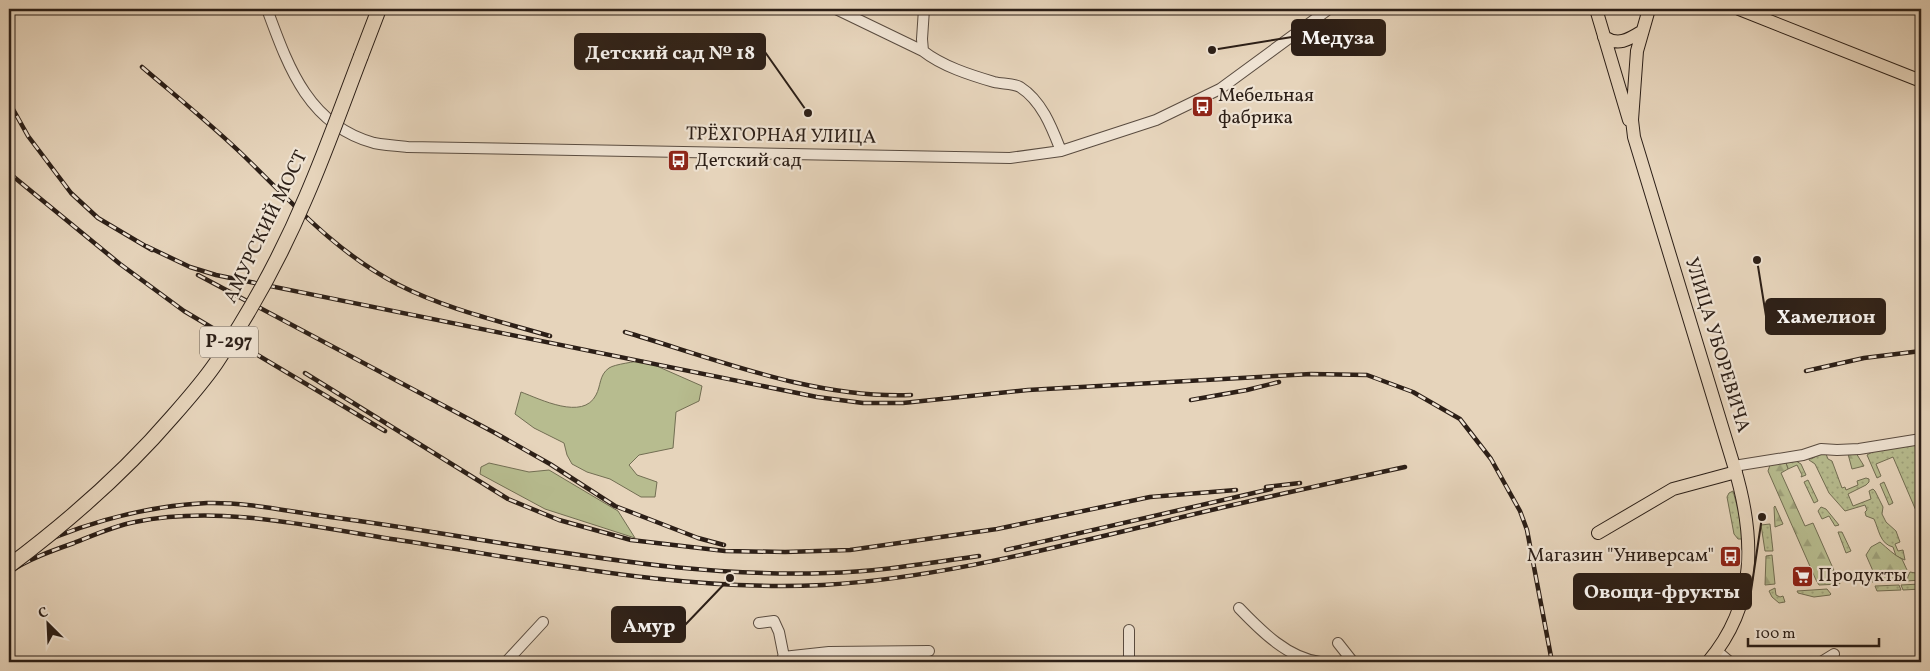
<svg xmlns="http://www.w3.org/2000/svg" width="1930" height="671" font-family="Vollkorn,serif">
<defs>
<pattern id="grass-dots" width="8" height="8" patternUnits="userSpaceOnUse" patternTransform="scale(1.25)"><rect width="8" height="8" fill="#b7bc8f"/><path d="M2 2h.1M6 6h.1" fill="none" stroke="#9ea17b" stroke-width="1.8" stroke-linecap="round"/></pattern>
<pattern id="forest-firs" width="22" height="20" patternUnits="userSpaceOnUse" patternTransform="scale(1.25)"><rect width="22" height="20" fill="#b7bc8f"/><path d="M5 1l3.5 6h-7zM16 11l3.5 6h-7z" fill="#9ea17b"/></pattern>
</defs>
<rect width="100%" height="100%" fill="#e6d4bb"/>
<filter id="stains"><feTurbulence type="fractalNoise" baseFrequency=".004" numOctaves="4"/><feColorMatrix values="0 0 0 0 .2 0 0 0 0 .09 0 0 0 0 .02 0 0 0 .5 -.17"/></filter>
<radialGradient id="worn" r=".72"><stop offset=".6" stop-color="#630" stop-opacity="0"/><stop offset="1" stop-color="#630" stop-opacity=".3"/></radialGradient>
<!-- grass -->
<path fill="url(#grass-dots)" stroke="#726e53" d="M1916 445 1921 459V511L1917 513 1893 457 1876 464 1881 476 1877 478 1867 455 1874 451Z
M1813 453 1826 454 1828 459 1832 461 1842 488 1845 487 1846 490 1858 485 1857 481 1866 478 1869 479V482L1866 485 1848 494 1853 506 1871 499 1869 491 1873 489 1875 491 1883 507 1882 514 1886 522 1896 531 1900 542 1895 544 1898 551 1903 550 1905 560 1896 556 1893 547C1880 544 1879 530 1874 519L1866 516 1865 512 1867 510 1865 505 1845 511 1829 493 1815 464 1809 460V458L1811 459 1815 457Z
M1796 461 1801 464 1806 475 1801 477 1802 475 1797 465 1788 469 1786 463Z
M1808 480 1818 501 1814 503 1804 482Z
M1884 482 1893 503 1889 505 1880 484Z
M1733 491 1741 520 1742 539H1738L1734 534 1727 497 1729 493Z
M1821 507 1826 509 1839 525 1835 526 1829 516 1822 519 1818 511Z
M1770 524 1773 551H1765L1761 525Z
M1838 532H1842L1851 551 1846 553Z
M1910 572 1921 574V580L1906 581Z
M1920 584 1921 589 1903 590 1901 585Z
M1899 585 1901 590 1877 591 1875 586Z
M1775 588 1776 595 1780 597 1783 596 1785 602 1779 603 1772 597 1769 591Z
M1827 589 1831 594 1830 595 1814 597 1798 593 1797 591Z"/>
<!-- forest -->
<path fill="url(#forest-firs)" stroke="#726e53" d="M1856 453 1864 466 1852 469 1848 454Z
M1786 463 1788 469 1781 473 1805 526 1813 523 1840 584 1819 585 1816 580 1768 471 1770 465Z
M1775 506 1783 524 1775 527 1774 507Z
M1880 542C1887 548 1894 555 1902 559L1907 570 1897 577 1894 582H1872L1873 571 1866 555 1871 547Z
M1772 555 1775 584 1765 585 1766 556Z"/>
<!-- park -->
<path fill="#b7bc8f" stroke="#726e53" d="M643 360 702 386 699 401 676 412 673 448 639 455 629 465 637 475 657 482 655 497H641L610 479 587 472 572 464 567 455 564 443 534 428 515 414 521 392C540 399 583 421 596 395 601 386 599 375 609 368 615 364 635 362 643 360Z
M489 463 529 472 549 470 618 511 635 538 545 509 480 474 481 467Z"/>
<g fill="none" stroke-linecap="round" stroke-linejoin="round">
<defs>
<path id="minor" d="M267 9C288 66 308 125 374 143 385 145 397 146 408 147L1010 158 1061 151 1156 120 1220 89 1329 9
M836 9 923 51C942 66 970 75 994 82 1002 84 1013 83 1020 87 1042 101 1052 128 1061 151
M923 51 922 39 924 9
M1734 466 1803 455 1821 449 1837 450 1859 449 1921 439
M1239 608C1261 631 1288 658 1320 662
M759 623 774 621 779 632 785 662
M1338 643 1353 662
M1717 651 1730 662
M783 657 829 652 929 651
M506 662 543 622
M1129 662V630
M1821 662 1834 654"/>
<path id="major" d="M1596 9 1629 120
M1649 9 1637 51 1632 120 1634 137 1734 466C1755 536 1758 603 1708 662
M1739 9 1921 81
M1604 37C1618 46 1628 40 1641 32
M1598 533 1673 489 1736 472"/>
<path id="highway" d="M361 56 379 9"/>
</defs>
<!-- minor casing -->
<use href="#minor" stroke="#5a4c40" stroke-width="12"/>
<!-- major casing -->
<use href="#major" stroke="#2c1f17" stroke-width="14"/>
<!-- highway casing -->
<use href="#highway" stroke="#2c1f17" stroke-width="16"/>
<!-- minor -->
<use href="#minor" stroke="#efe3d3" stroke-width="10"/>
<!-- major -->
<use href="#major" stroke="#e6d4bb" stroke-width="12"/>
<!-- highway -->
<use href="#highway" stroke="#e6d4bb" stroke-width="14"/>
<defs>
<path id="rail" d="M142 67C177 97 212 125 245 157 293 204 338 254 399 285 446 309 499 321 550 336
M9 102 28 136 71 193 98 218 152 250
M9 173 120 264 184 311 385 431
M146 246 190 267 216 275 817 397 863 403H903L1028 390 1311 374 1367 375 1413 392 1460 419 1491 459 1520 511 1527 530 1552 662
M198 275 497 434 550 464 615 506 698 538 724 545
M625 332C716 359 814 399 911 395
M1806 371 1864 358 1921 351
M305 373 508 499 559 520 631 540 725 551 785 552 850 550 997 529 1150 497 1236 490
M1191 400 1247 390 1279 382
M1266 487 1300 483
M1006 550 1271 489
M9 559C67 527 141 506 207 503 248 502 290 512 330 517 445 532 558 555 673 567 724 572 776 575 827 573 878 572 929 563 979 556
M9 572C29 559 51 551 74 543 94 535 114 526 135 522 224 504 317 528 405 541 543 562 683 592 823 585 932 579 1048 549 1154 524 1237 503 1321 485 1405 467"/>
</defs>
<!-- rail casing -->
<use href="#rail" stroke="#2c1f17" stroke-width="4.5"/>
<!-- rail -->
<use href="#rail" stroke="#efe3d3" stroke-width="2.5" stroke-dasharray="8" stroke-linecap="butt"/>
<defs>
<path id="highway-bridge" d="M9 566C69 521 124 473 173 416 188 399 203 382 216 363 251 311 282 254 306 197 326 151 343 103 361 56"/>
</defs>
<!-- highway-bridge casing -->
<use href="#highway-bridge" stroke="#2c1f17" stroke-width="16" stroke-linecap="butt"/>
<!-- highway-bridge -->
<use href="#highway-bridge" stroke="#e6d4bb" stroke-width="14"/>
</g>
<!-- icons -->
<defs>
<symbol id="bus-square" viewBox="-11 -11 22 22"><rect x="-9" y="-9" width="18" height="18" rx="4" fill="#8f2418" stroke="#efe3d3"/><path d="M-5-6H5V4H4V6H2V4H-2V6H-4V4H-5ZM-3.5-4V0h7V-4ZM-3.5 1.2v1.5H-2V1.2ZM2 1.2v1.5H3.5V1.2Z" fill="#fff"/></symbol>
<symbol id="supermarket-square" viewBox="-11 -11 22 22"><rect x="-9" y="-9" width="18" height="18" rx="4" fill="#8f2418" stroke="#efe3d3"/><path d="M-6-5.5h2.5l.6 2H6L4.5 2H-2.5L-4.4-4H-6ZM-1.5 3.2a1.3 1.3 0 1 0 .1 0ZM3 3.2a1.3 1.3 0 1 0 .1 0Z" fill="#fff"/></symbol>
</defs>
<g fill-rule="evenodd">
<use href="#bus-square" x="1190" y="94" width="25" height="25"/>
<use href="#bus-square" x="666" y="148" width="25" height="25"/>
<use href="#bus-square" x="1718" y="544" width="25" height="25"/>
<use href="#supermarket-square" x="1790" y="564" width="25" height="25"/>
</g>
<g text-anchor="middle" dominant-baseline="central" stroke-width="4.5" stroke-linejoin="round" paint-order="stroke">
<!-- shield labels -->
<rect fill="#efe3d3" stroke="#665a4f" stroke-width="1" x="200" y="326.5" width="58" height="31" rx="4"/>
<g font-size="18" font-weight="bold" fill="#2c1f17">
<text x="229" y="342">Р-297</text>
</g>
<!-- poi labels -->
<g font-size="19" fill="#2c1f17" stroke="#efe3d3" text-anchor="start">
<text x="1218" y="96">Мебельная<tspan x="1218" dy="22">фабрика</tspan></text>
<text x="695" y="161">Детский сад</text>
<text x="1714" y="556" text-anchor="end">Магазин "Универсам"</text>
<text x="1818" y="576">Продукты</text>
</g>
<!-- street labels -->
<g font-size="19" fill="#2c1f17" stroke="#efe3d3">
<text transform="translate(781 136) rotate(1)">ТРЁХГОРНАЯ УЛИЦА</text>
<text transform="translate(266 227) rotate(-64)">АМУРСКИЙ МОСТ</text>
<text transform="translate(1717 345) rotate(73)">УЛИЦА УБОРЕВИЧА</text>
</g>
</g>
<!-- callouts -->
<path fill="none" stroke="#2c1f17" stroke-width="2" d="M1212 50L1292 37M808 113L765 52M1757 260L1766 316M1762 517L1751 591M730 578L685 625"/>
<g fill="#2c1f17" stroke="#efe3d3" stroke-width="2">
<circle cx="1212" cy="50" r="5"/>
<circle cx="808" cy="113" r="5"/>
<circle cx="1757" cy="260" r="5"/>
<circle cx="1762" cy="517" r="5"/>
<circle cx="730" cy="578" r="5"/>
</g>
<g fill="#2c1f17" stroke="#2c1f17" stroke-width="2">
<rect x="1292" y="20" width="93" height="35" rx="5"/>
<rect x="575" y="34" width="190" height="35" rx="5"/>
<rect x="1766" y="299" width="119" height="35" rx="5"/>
<rect x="1574" y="574" width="177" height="35" rx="5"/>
<rect x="612" y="607" width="73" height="35" rx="5"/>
</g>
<g font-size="20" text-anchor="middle" font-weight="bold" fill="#fff">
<text x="1338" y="44">Медуза</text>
<text x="670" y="59">Детский сад № 18</text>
<text x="1826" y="323">Хамелион</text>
<text x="1662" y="598">Овощи-фрукты</text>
<text x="649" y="632">Амур</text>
</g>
<!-- margin -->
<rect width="1930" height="671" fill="none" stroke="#e6d4bb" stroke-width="30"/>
<rect x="10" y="10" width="1910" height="651" fill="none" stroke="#2c1f17" stroke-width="2.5"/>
<rect x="15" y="15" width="1900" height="641" fill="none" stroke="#2c1f17"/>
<!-- north arrow -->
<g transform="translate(48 624) rotate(336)" stroke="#efe3d3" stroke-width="4" paint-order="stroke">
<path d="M0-4L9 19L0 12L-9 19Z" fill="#2c1f17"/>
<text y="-8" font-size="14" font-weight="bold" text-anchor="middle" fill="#2c1f17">С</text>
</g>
<!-- scale -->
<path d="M1748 638v8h131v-8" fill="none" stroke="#2c1f17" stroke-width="2.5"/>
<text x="1755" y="638" font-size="15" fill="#2c1f17" stroke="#efe3d3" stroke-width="4" paint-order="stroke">100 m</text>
<rect width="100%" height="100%" filter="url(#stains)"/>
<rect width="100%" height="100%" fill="url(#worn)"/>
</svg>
